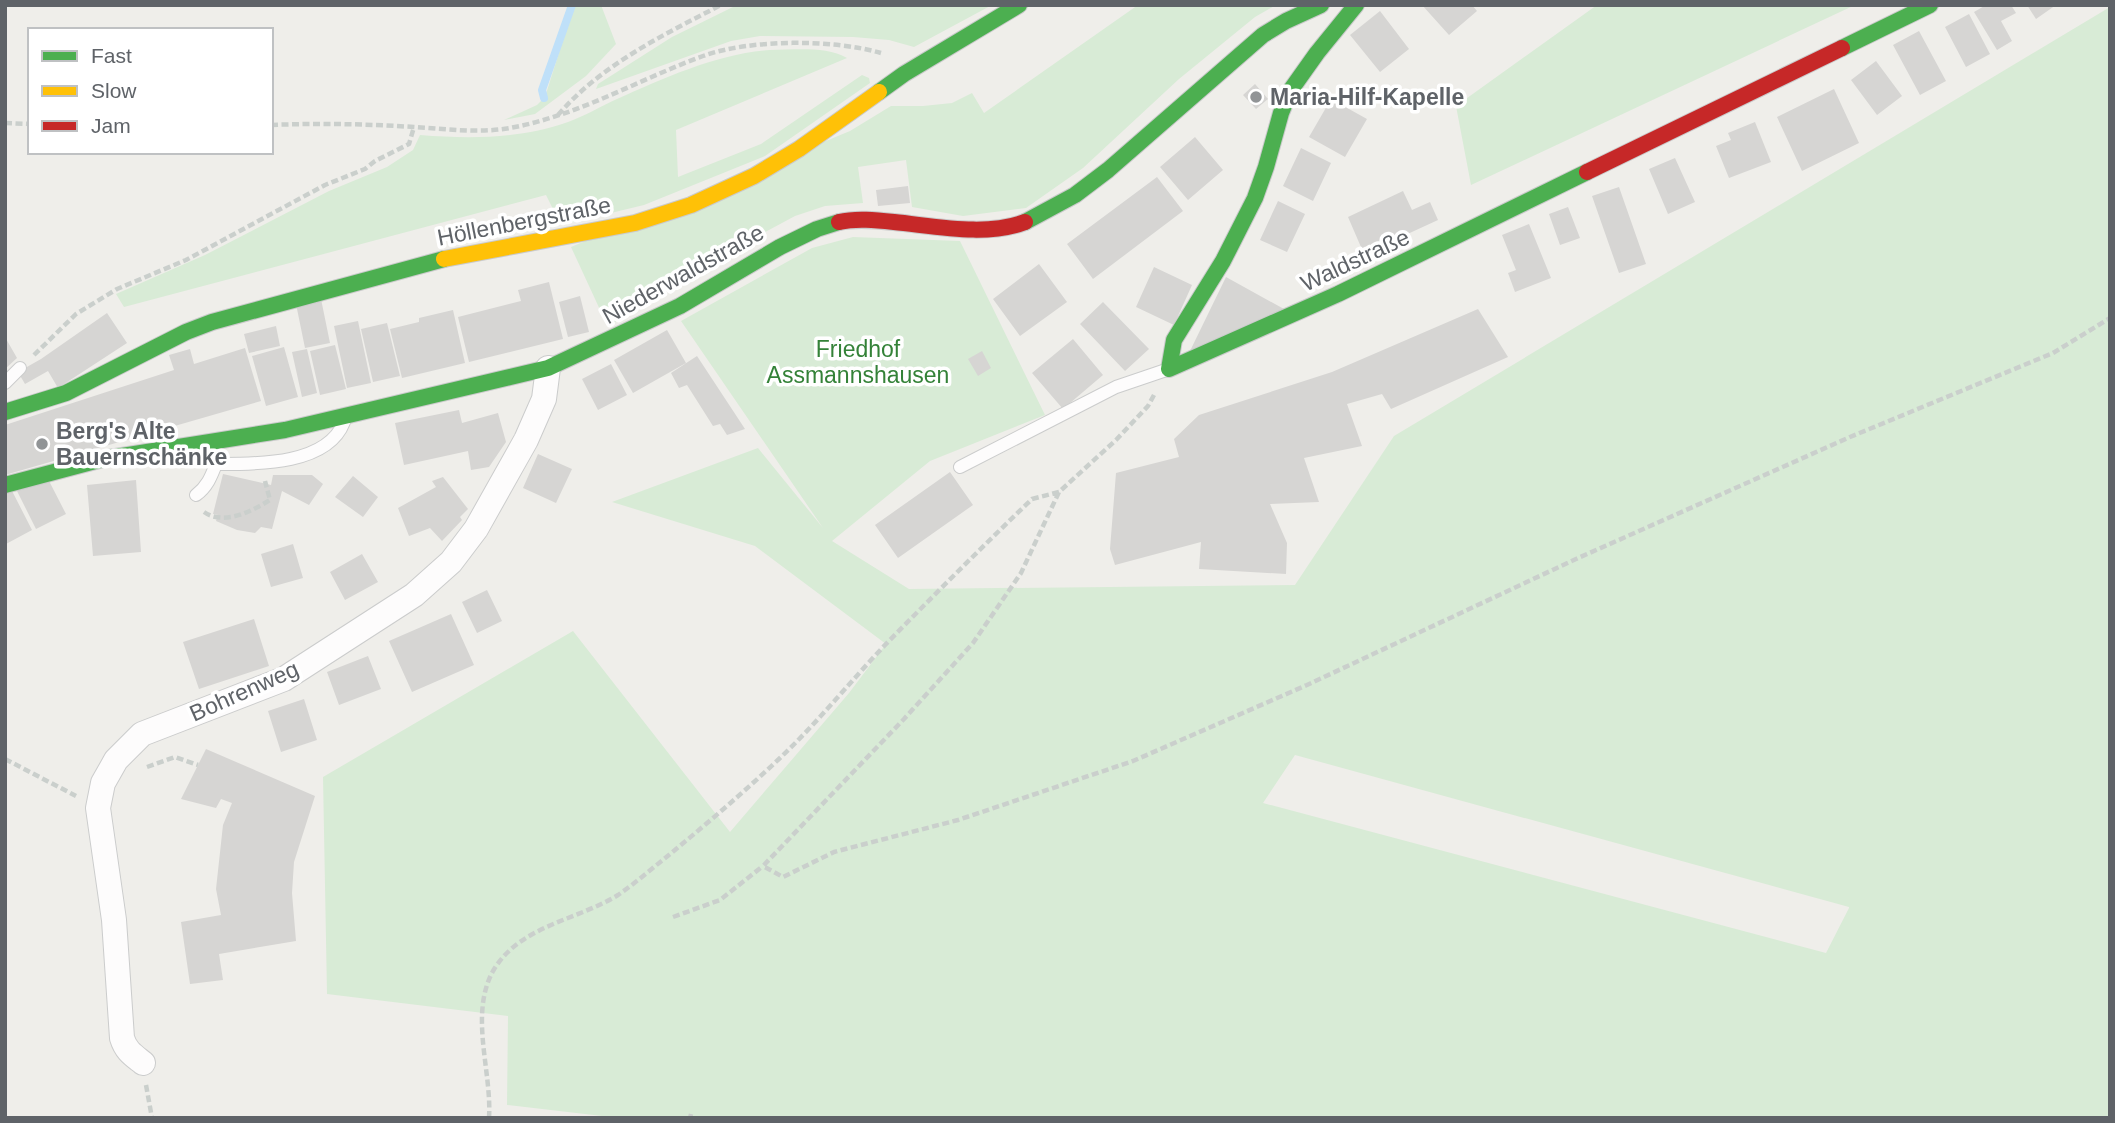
<svg xmlns="http://www.w3.org/2000/svg" width="2115" height="1123" font-family="Arial,sans-serif">
<rect width="100%" height="100%" fill="#efeeea"/>
<!-- green -->
<path fill="#d8ebd6" fill-rule="evenodd" d="M574 5H601L616 44 586 76 535 114 504 120 537 105 545 97Z
M737 5H992L914 47 889 40 853 37 760 36 731 41 596 89 598 84 672 37Z
M1138 5H1276L1255 17 1179 79 1083 168 1026 208 963 216 912 207 906 160 858 167 863 203 825 206 795 216 680 278 608 327 571 247 850 131 891 106H923L952 103 972 93 984 113Z
M1597 5H1855L1471 185 1456 106Z
M2110 7V1118H619L507 1105 508 1016 327 994 323 777 573 631 730 832 849 693 886 644 755 546 612 502 758 448 823 528 681 321 812 248 853 237 960 241 1045 415 930 461 832 541 909 589 1295 585 1394 436ZM1295 755 1849 907V908L1826 953 1263 803Z
M770 50C794 50 826 46 847 58L676 130 678 177 761 144 862 75 869 78 870 83 765 156 644 205 561 225 546 195 124 307 116 294 205 255 329 191 387 167 413 150 420 135C470 139 520 139 568 122 585 116 601 106 617 99 664 78 719 53 770 50Z"/>
<g fill="none" stroke-linecap="round" stroke-linejoin="round">
<!-- stream -->
<path stroke="#bfe0f9" stroke-width="8" d="M544 98 542 90 572 5"/>
</g>
<!-- building -->
<path fill="#d6d5d3" d="M1422 5H1472L1477 11 1449 35Z
M1986 5H2011L2016 13 2001 21 2012 41 1997 50 1974 12Z
M2027 5H2056L2036 19Z
M1380 11 1409 49 1380 72 1350 35Z
M1969 14 1990 54 1966 67 1945 27Z
M1919 31 1946 81 1920 95 1893 45Z
M1876 61 1902 96 1877 115 1851 80Z
M1255 84 1268 99 1256 109 1243 95Z
M1834 89 1859 143 1802 171 1777 117Z
M1331 99 1367 119 1345 157 1309 137Z
M1755 122 1771 162 1729 178 1716 146 1731 140 1728 133Z
M1195 137 1223 170 1188 200 1160 167Z
M1301 148 1331 163 1313 201 1283 186Z
M1675 158 1695 202 1668 214 1649 169Z
M1157 177 1183 211 1093 279 1067 244Z
M908 186 910 203 878 206 876 190Z
M1619 187 1646 264 1619 273 1592 196Z
M1403 191 1412 210 1430 202 1438 220 1364 254 1348 217Z
M1278 201 1305 214 1287 252 1260 240Z
M1568 207 1580 238 1560 245 1549 214Z
M1529 224 1551 278 1515 292 1508 273 1516 270 1502 235Z
M1039 264 1067 302 1020 336 993 299Z
M1154 267 1192 285 1174 325 1136 307Z
M1226 277 1284 309 1190 351Z
M549 282 563 339 469 362 458 317 521 301 518 290Z
M580 296 589 332 568 337 559 302Z
M321 299 330 343 305 348 296 304Z
M1103 302 1149 349 1125 371 1080 324Z
M1478 309 1508 357 1391 409 1382 394 1347 404 1362 446 1304 458 1319 502 1270 504 1287 543 1286 574 1199 569 1201 542 1115 565 1110 549 1116 473 1179 457 1174 439 1199 415 1332 372Z
M453 310 465 363 402 378 390 329 419 322V318Z
M107 313 127 343 58 388 48 371 25 384 18 372 41 359Z
M358 321 371 383 347 388 334 326Z
M387 323 400 376 373 382 361 329Z
M276 326 280 346 249 353 244 334Z
M667 330 686 363 633 393 614 360Z
M5 337 17 358 5 369Z
M1073 339 1103 375 1063 409 1032 373Z
M335 345 346 389 320 395 310 351Z
M284 347 298 397 266 406 252 356Z
M245 348 261 401 5 475V425L174 370 169 355 190 349 194 364Z
M307 349 317 393 302 397 292 352Z
M982 351 991 368 978 376 968 359Z
M697 356 745 429 727 435 720 424 713 426 687 385 679 388 671 373Z
M611 364 627 395 598 410 582 379Z
M459 410 462 423 498 413 506 442 489 467 471 470 468 451 404 465 395 423Z
M538 454 572 469 556 503 523 488Z
M950 472 973 505 898 558 875 525Z
M223 474 271 485 273 475H312L323 484 309 505 282 491 272 529 261 527 255 533 237 530 216 521 218 515 213 514Z
M353 476 378 497 363 517 335 497Z
M47 477 66 514 36 529 17 491Z
M443 477 468 509 460 517 462 520 442 541 430 528 409 536 398 508 436 487 432 481Z
M136 480 141 552 93 556 87 485Z
M10 487 32 530 6 544 5 489Z
M293 544 303 578 271 587 261 554Z
M362 554 378 582 345 600 330 572Z
M487 590 502 621 477 633 462 602Z
M451 614 474 665 412 692 389 641Z
M254 619 269 666 199 689 183 642Z
M368 656 381 689 339 705 327 672Z
M304 699 317 740 281 752 268 711Z
M206 749 315 796 294 862 292 893 296 941 219 954 223 980 190 984 181 922 221 915 216 889 223 825 232 803 221 799 216 808 181 799Z"/>
<g fill="none" stroke-linecap="round" stroke-linejoin="round">
<defs>
<path id="lane" d="M5 383 20 368
M960 467 1116 387 1169 369
M196 495C207 487 211 477 216 464 254 464 327 466 344 422"/>
<path id="street" d="M143 1063C133 1055 126 1051 122 1038L114 920 98 808 103 783 116 760 142 734 284 679 414 595 451 562 476 529 526 440 544 399 548 368"/>
<path id="fast" d="M1356 5 1317 53 1290 91 1281 113 1266 167 1255 198 1223 261 1174 340 1169 369 1338 294 1587 172
M1842 48 1930 5
M879 92 904 74 1019 5
M1025 222 1075 195 1108 170 1263 35 1286 21 1321 5
M5 412 66 393 186 332 212 322 444 259
M5 485 103 459 285 430 548 368 680 306 780 247 817 229 839 222"/>
<path id="slow" d="M444 259 635 223 691 205 754 176 799 149 879 92"/>
<path id="jam" d="M1587 172 1842 48
M839 222C856 218 876 220 894 222 935 226 986 237 1025 222"/>
</defs>
<!-- lane casing -->
<use href="#lane" stroke="#cbcccc" stroke-width="14"/>
<!-- street casing -->
<use href="#street" stroke="#cbcccc" stroke-width="26"/>
<!-- fast casing -->
<use href="#fast" stroke="#cacacb" stroke-width="18"/>
<!-- slow casing -->
<use href="#slow" stroke="#cacacb" stroke-width="18"/>
<!-- jam casing -->
<use href="#jam" stroke="#cacacb" stroke-width="18"/>
<!-- path -->
<path stroke="#cacfcc" stroke-width="4.5" stroke-dasharray="7 3.5" stroke-linecap="butt" d="M558 115C601 65 663 35 721 5
M5 123 30 124
M271 125C319 123 367 124 414 127 448 129 482 134 515 127 581 114 640 79 703 56 750 39 833 39 881 53
M34 355 76 314 117 289 186 260 325 185 365 169 375 161 409 144 414 127
M1154 395 1148 406 1116 440 1059 492 1021 573 973 643 904 719 763 866 783 877 834 852 958 820 1133 761 1307 685 1576 559 1850 437 2053 353 2110 318
M204 512C224 526 252 511 270 500L265 481
M5 759 76 796
M147 767 175 757 198 765
M673 917 720 900 763 866
M146 1085 152 1118
M489 1118C492 1071 469 1015 493 971 520 925 576 921 618 895 634 884 649 871 664 859 703 827 743 793 780 758 817 723 850 682 885 645 933 596 982 547 1032 499L1059 492
M690 1118 691 1114"/>
<!-- lane -->
<use href="#lane" stroke="#fdfcfc" stroke-width="12"/>
<!-- street -->
<use href="#street" stroke="#fdfcfc" stroke-width="24"/>
<!-- fast -->
<use href="#fast" stroke="#4caf50" stroke-width="16"/>
<!-- slow -->
<use href="#slow" stroke="#ffc107" stroke-width="16"/>
<!-- jam -->
<use href="#jam" stroke="#c62828" stroke-width="16"/>
</g>
<!-- markers -->
<g fill="#919496" stroke="#fff" stroke-width="2.5">
<circle cx="1256" cy="97" r="7"/>
<circle cx="42" cy="444" r="7"/>
</g>
<g text-anchor="middle" dominant-baseline="central" stroke-width="7" stroke-linejoin="round" paint-order="stroke">
<!-- poi labels -->
<g font-size="23" font-weight="bold" fill="#5f6368" stroke="#fff" text-anchor="start">
<text x="1270" y="97">Maria-Hilf-Kapelle</text>
<text x="56" y="431">Berg's Alte<tspan x="56" dy="26">Bauernschänke</tspan></text>
</g>
<!-- street labels -->
<g font-size="23" fill="#5f6368" stroke="#fff">
<text transform="translate(524 221) rotate(-11)">Höllenbergstraße</text>
<text transform="translate(1355 260) rotate(-25)">Waldstraße</text>
<text transform="translate(683 274) rotate(-29)">Niederwaldstraße</text>
<text transform="translate(244 691) rotate(-24)">Bohrenweg</text>
</g>
<!-- park labels -->
<g font-size="23" fill="#348238" stroke="#fff">
<text x="858" y="349">Friedhof<tspan x="858" dy="26">Assmannshausen</tspan></text>
</g>
</g>
<!-- border -->
<rect width="2115" height="1123" fill="none" stroke="#5f6368" stroke-width="14"/>
<!-- legend -->
<rect x="28" y="28" width="245" height="126" fill="#ffffff" stroke="#bfc1c3" stroke-width="2"/>
<rect x="42" y="51" width="35" height="10" fill="#4caf50" stroke="#bfc1c3" stroke-width="2"/>
<text x="91" y="63" font-size="21" fill="#5f6368">Fast</text>
<rect x="42" y="86" width="35" height="10" fill="#ffc107" stroke="#bfc1c3" stroke-width="2"/>
<text x="91" y="98" font-size="21" fill="#5f6368">Slow</text>
<rect x="42" y="121" width="35" height="10" fill="#c62828" stroke="#bfc1c3" stroke-width="2"/>
<text x="91" y="133" font-size="21" fill="#5f6368">Jam</text>
</svg>
